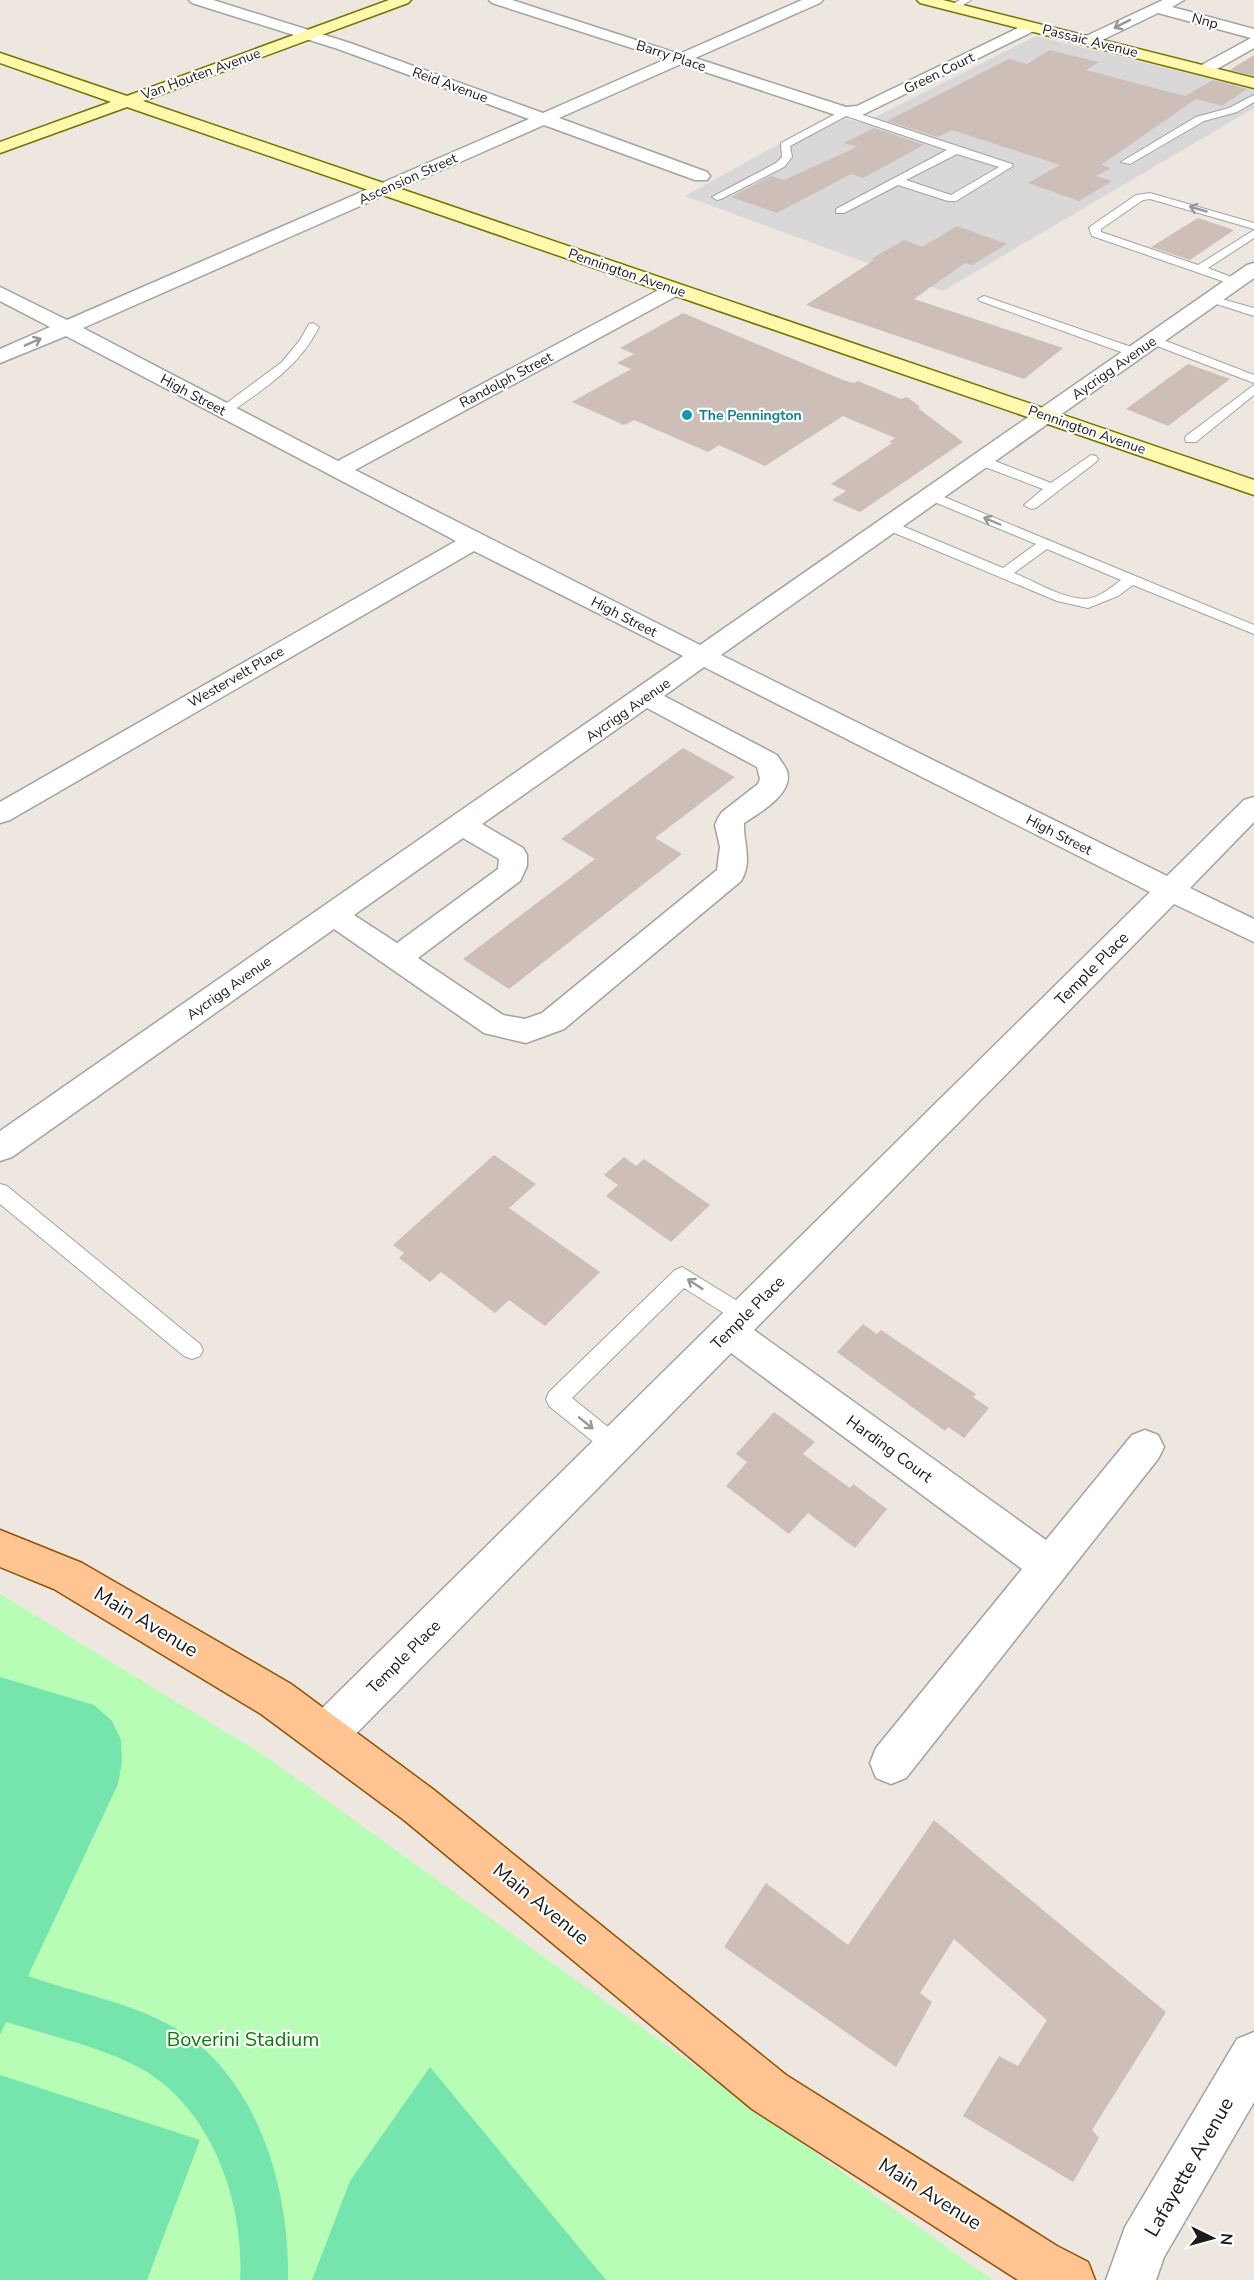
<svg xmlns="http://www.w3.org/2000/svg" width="1254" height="2280" font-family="'Nunito Sans',sans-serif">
<rect width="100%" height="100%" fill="#ede7df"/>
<!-- residential -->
<path fill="#d9d7d8" d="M1036 36 1254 90V108L943 291 685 196 831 115 863 123Z"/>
<!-- park -->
<path fill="#b8fdb6" d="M0 1594 265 1756 992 2280H0Z"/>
<!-- pitch -->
<path fill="#75e4ad" d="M0 1677 94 1705 112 1721 121 1740 122 1762 118 1784 28 1976C76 1993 130 2002 175 2028 258 2076 290 2190 288 2280H240C245 2202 211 2107 140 2068 99 2046 50 2036 6 2022L0 2035Z
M430 2067 606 2280H312L350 2181Z
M0 2075 200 2140 147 2280H0Z"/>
<!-- building -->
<path fill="#cdbfb8" d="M1050 50 1099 62 1086 70 1185 96 1213 80 1247 89 1222 106 1196 99 1101 165 1111 168 1096 176 1112 181 1079 201 1028 183 1060 165 952 130 938 137 887 121 1009 59 1027 64Z
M1254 55V76L1230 70Z
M874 128 924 145 863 178 851 174 777 213 731 197 771 176 784 180 857 147 844 143Z
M1198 218 1234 230 1190 260 1151 247Z
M957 226 1007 244 972 265 965 263 914 299 1063 348 1024 379 806 305 874 260 871 259 904 240 922 247Z
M683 313 843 380 854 383 858 381 901 399 907 397 919 406V409L963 442 860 512 832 500 846 491 831 484 892 443 889 442 895 438 843 416 765 466 719 445 708 452 634 420 624 425 572 402 631 369 617 363 634 354 620 348Z
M1188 364 1230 379 1168 426 1126 409Z
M683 748 735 777 655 838 682 854 509 989 463 959 595 859 561 839Z
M494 1155 536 1184 509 1208 600 1272 545 1326 509 1300 495 1313 441 1272 430 1282 399 1258 404 1253 393 1245Z
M624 1157 636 1166 644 1159 710 1205 671 1242 606 1196 618 1185 604 1175Z
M863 1324 877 1334 881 1330 976 1394 973 1397 989 1408 964 1438 948 1427 945 1431 837 1352Z
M774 1412 815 1442 803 1454 850 1488 853 1484 887 1509 855 1548 808 1513 789 1534 726 1486 747 1462 736 1454Z
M934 1820 1166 2012 1092 2130 1099 2138 1073 2182 963 2116 999 2056 1018 2066 1047 2020 954 1939 920 1993 932 2002 896 2067 724 1947 766 1883 848 1945Z"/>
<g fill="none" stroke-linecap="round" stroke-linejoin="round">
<defs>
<path id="lane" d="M960 0H971L957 9H951V5Z
M1254 95V102L1237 112 1204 121 1130 164 1121 162 1196 117 1229 108Z
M845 109 1012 164 1013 166 956 201H948L898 185 844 213H836V209L947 150 846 116 790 146 792 157 784 167 721 199 717 200 712 197 776 163 782 157 781 143ZM957 154 999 167 951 195 906 180Z
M1150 193 1254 223V229L1150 199 1143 200 1101 229V232L1198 265 1254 230V238L1208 268 1239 280V284H1231L1092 236 1089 228 1091 226 1136 195Z
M984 296 1140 350 1142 353 1140 356H1132L980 301 978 299Z
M1211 296 1254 308V316L1207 301V297Z
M313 323 319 327C299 367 264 389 228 414H220L218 411 220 408 282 362 300 340 309 324Z
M1153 336 1254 375V383L1149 343 1147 340Z
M1254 385V395L1196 442H1186L1185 439 1186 436Z
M1091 455 1096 456 1098 459 1096 462 1036 508 1031 509 1024 505 1043 489 977 464 975 461 982 457 987 458 1051 483Z
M932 492 1254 625V634L1133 585 1118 596 1088 608 1057 601 885 529 883 526 885 523H895L1003 568 1036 544 927 499 925 496ZM1047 549 1121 580C1112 587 1097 599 1085 599 1061 598 1036 582 1014 573Z
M0 1184 7 1186 200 1344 203 1350 200 1356 192 1359 184 1356 0 1204Z
M682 1267 752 1310 756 1316 752 1322 745 1325 738 1322 684 1288 572 1398 623 1439 626 1446 623 1453 615 1456 607 1453 549 1406 546 1399 549 1392 675 1270Z"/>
<path id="street" d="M189 0H213L350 43 543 113 666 59 492 3 489 0H512L679 54 802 0H823L820 3 695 58 846 107 857 106 1026 24H1036L1039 27 1036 30 860 116H839L681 64 559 118 707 172 710 176 707 180H695L544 125 83 328 338 461 668 285H682L685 289 682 293 355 470 700 645 1247 265 1254 263V278L721 655 1167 876 1244 800 1254 797V822L1190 888 1254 919V942L1174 904 754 1330 1046 1540 1132 1435 1145 1430 1158 1435 1164 1447 1158 1459 906 1778 891 1784 876 1778 870 1763 876 1748 1022 1569 731 1353 340 1750 325 1756 310 1750 304 1735 310 1720 1150 892 704 667 664 696 777 755C780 760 785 766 787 771 794 794 759 813 744 823 743 843 753 861 741 881L564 1029 526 1043 484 1033 334 929 12 1157 0 1161V1131L683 656 474 551 10 820 0 823V802L456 541 66 336 0 363V349L50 327 0 301V287L67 320 529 119 338 49 192 3ZM647 708 757 767 760 779 758 784 722 812 718 818 715 825 720 847 717 870 542 1013 525 1019 503 1015 418 958 520 881 527 866V855L523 848 482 824ZM463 838 499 859 498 869 397 943 354 915Z
M1163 0H1184L1172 7 1254 29V48L1210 73H1198L1196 70 1198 67 1251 38 1158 13 1094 44 1088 46 1080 41 1082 38Z
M1254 2032V2102L1164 2257 1156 2280H1106L1125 2227 1237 2039Z"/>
<path id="secondary" d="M389 0H411L408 3 143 101 1254 480V495L127 107 0 153V142L111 102 0 63V53L127 96Z
M917 0H943L1254 78V88L920 3Z"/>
<path id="primary" d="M0 1530 82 1563 291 1684 434 1790 786 2075 1057 2246 1088 2262 1095 2280H1018L752 2109 404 1820 261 1714 54 1589 0 1567Z"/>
</defs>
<!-- lane casing -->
<use href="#lane" stroke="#a2a2a2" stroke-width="2"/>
<!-- street casing -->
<use href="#street" stroke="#a2a2a2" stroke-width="3"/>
<!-- secondary casing -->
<use href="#secondary" stroke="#737300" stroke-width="3"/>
<!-- primary casing -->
<use href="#primary" stroke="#915100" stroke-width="3"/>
<!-- lane -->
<use href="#lane" fill="#fff" fill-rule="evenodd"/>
<!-- street -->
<use href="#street" fill="#fff" fill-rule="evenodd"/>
<!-- secondary -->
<use href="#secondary" fill="#fef9ac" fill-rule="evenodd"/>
<!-- primary -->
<use href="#primary" fill="#ffc492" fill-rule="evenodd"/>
</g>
<!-- one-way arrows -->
<defs><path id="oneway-shaft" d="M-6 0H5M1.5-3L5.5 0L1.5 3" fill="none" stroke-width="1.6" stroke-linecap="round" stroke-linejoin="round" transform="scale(1.5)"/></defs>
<g stroke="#989898">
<use href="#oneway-shaft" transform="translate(1122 24) rotate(153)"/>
<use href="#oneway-shaft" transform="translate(1198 209) rotate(-164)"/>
<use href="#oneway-shaft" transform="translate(33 342) rotate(-24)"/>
<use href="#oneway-shaft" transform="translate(992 521) rotate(-157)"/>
<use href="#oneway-shaft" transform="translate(695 1284) rotate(-147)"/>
<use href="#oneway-shaft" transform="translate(586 1423) rotate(39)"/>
</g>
<!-- markers -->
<circle fill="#0f9aa8" stroke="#fff" stroke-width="2" cx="687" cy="415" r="6"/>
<g text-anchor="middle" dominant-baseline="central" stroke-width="4.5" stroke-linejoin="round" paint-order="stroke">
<!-- far-street labels -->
<g font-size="14" fill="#1b1b1b" stroke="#fff">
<text transform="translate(1205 21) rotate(15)">Nnp</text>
<text transform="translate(1090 41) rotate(14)">Passaic Avenue</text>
<text transform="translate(671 56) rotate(18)">Barry Place</text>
<text transform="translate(939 73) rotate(-26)">Green Court</text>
<text transform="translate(201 74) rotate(-20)">Van Houten Avenue</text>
<text transform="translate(450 85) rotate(20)">Reid Avenue</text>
<text transform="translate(408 179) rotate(-24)">Ascension Street</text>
<text transform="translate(627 273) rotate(19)">Pennington Avenue</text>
<text transform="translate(1114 368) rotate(-35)">Aycrigg Avenue</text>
<text transform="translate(506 380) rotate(-28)">Randolph Street</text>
<text transform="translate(193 395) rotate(28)">High Street</text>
<text transform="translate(1087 430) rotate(19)">Pennington Avenue</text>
<text transform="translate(624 617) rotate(27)">High Street</text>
<text transform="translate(236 677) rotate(-30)">Westervelt Place</text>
<text transform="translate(628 710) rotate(-35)">Aycrigg Avenue</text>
<text transform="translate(1059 835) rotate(27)">High Street</text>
<text transform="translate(229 988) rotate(-35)">Aycrigg Avenue</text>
</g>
<!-- far-culture labels -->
<g font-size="14" font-weight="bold" fill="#0d838f" stroke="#fff" text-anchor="start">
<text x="699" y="415">The Pennington</text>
</g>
<!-- street labels -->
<g font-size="16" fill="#1b1b1b" stroke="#fff">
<text transform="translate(1092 969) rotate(-45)">Temple Place</text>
<text transform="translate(748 1313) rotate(-45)">Temple Place</text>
<text transform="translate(889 1449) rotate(36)">Harding Court</text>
<text transform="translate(404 1657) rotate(-45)">Temple Place</text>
</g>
<!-- near-street labels -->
<g font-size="20" fill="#1b1b1b" stroke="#fff">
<text transform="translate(146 1622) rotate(31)">Main Avenue</text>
<text transform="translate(541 1904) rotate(39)">Main Avenue</text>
<text transform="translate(1189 2167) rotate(-60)">Lafayette Avenue</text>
<text transform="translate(930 2194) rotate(32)">Main Avenue</text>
</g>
<!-- near-park labels -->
<g font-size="20" fill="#067e03" stroke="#fff">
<text x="243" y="2039">Boverini Stadium</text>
</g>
</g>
<!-- north arrow -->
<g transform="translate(1212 2238) rotate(95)" stroke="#ffffff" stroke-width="4.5" paint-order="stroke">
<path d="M0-4.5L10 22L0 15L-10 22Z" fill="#1b1b1b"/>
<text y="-9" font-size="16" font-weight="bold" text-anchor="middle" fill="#1b1b1b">N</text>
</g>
</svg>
